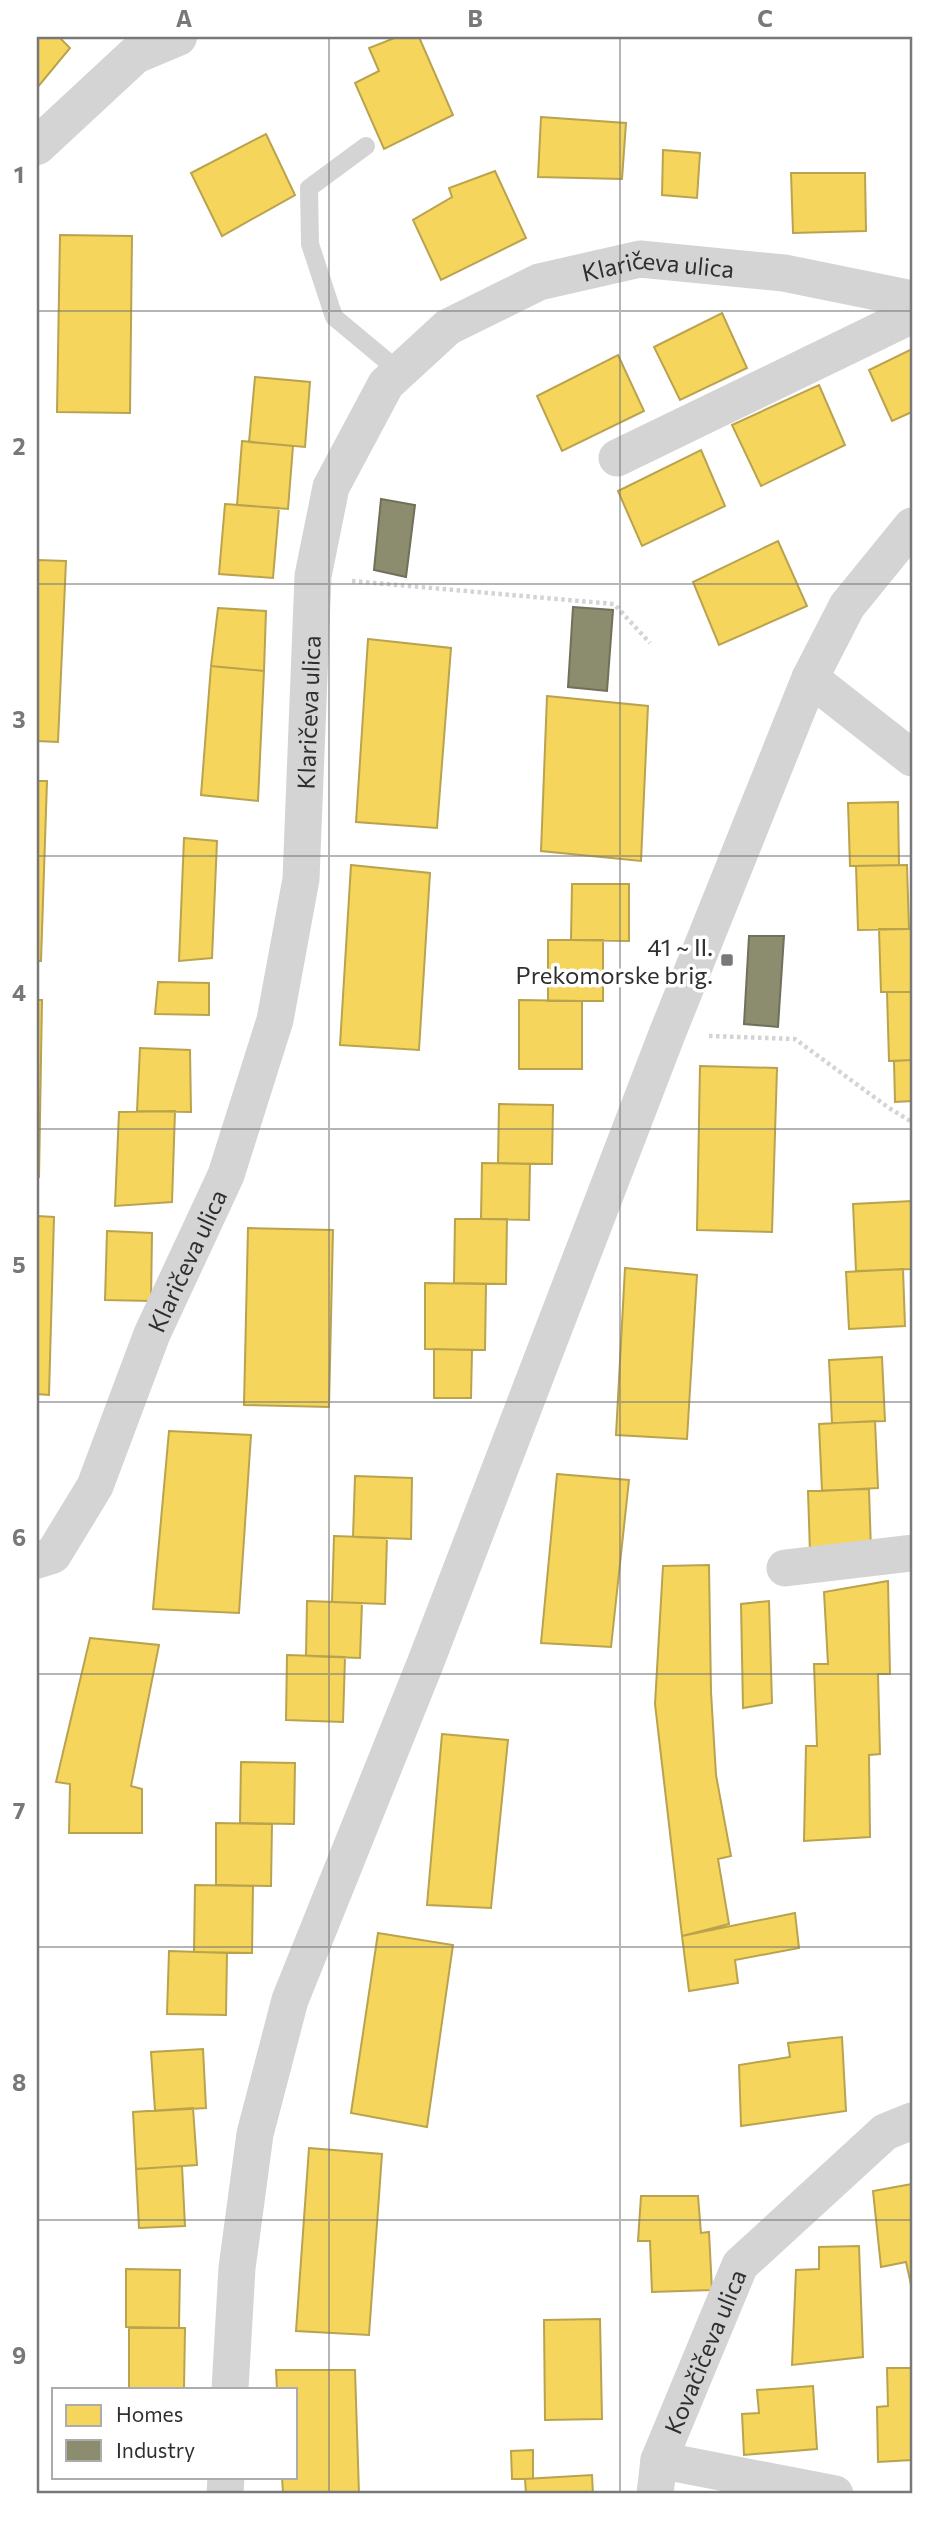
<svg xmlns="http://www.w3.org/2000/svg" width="949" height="2531" font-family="Commissioner,sans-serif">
<rect width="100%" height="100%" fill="#fff"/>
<!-- homes -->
<path fill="#f6d55c" stroke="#baa34e" stroke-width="2" d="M37 37H59L70 48 37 88Z
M397 37H419L453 115 384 149 355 83 379 71 369 48Z
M541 117 626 123 622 179 538 177Z
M266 134 295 195 222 236 191 173Z
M663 150 700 153 697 198 662 195Z
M495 171 526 238 441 280 413 220 452 197 449 188Z
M791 173H865L866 231 793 233Z
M60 235 132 236 130 413 57 412Z
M722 313 747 368 680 400 654 347Z
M912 349V412L892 421 869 370Z
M618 355 644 411 562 451 537 396Z
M255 377 310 382 305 447 249 442Z
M819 385 845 445 761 486 732 425Z
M242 441 293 446 288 509 237 505Z
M701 450 725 506 642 546 618 491Z
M225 504 279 508 273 578 219 574Z
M778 541 807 606 719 645 693 582Z
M37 560 66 561 58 742 37 741Z
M218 608 266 611 264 671 211 666Z
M368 639 451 648 437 828 356 822Z
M211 666 264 671 258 801 201 795Z
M547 696 648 706 641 861 541 851Z
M37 781H47L41 961H37Z
M898 802 899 865 850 866 848 803Z
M184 838 217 841 212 958 179 961Z
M351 865 430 873 419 1050 340 1045Z
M907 865 909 929 858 930 856 866Z
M572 884H629V941L571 940Z
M879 929H912V992H881Z
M548 940H603V1001H548Z
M158 982 209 983V1015L155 1014Z
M887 992H912V1060L889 1061Z
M37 1000H42L39 1177H37Z
M519 1000 582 1001V1069H519Z
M140 1048 190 1050 191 1112 137 1111Z
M912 1060V1101L895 1102 894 1061Z
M700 1066 777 1068 772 1232 697 1230Z
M499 1104 553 1105 552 1164 498 1163Z
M175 1111 172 1202 115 1206 119 1112Z
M482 1163 530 1164 529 1220 481 1219Z
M912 1201V1269L856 1271 853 1204Z
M37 1216 54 1217 49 1395 37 1394Z
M455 1219H507L506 1284 454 1283Z
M248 1228 333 1230 329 1407 244 1405Z
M107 1231 152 1233 151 1301 105 1300Z
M625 1268 697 1275 687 1439 616 1435Z
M903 1269 905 1326 849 1329 846 1272Z
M425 1283 486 1284 485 1350 425 1349Z
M434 1349 472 1350 471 1398H434Z
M882 1357 885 1421 832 1423 829 1360Z
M875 1421 878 1488 822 1491 819 1424Z
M169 1431 251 1435 239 1613 153 1609Z
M557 1474 629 1480 611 1647 541 1643Z
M355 1476 412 1478 411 1539 353 1537Z
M869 1489 871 1551 810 1553 808 1491Z
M334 1536 387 1538 385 1604 332 1602Z
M709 1565 711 1692 716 1775 731 1856 718 1859 729 1924 682 1936 655 1704 663 1566Z
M888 1581 890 1674H878L880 1754 869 1755 870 1837 804 1841 806 1746H817L814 1664H828L824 1592Z
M307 1601 362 1603 360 1658 306 1656Z
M769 1601 772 1703 743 1708 741 1604Z
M90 1638 159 1645 131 1786 142 1789V1833H69L70 1784 56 1782Z
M287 1655 345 1657 343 1722 286 1720Z
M442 1734 508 1740 491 1908 427 1905Z
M241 1762 295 1763 294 1824 240 1823Z
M216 1823 272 1824 271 1886 216 1885Z
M195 1885 253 1886 252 1953 194 1952Z
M795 1913 799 1948 735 1960 738 1983 689 1991 682 1936Z
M378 1933 453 1945 427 2127 351 2113Z
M169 1951 227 1953 226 2015 167 2014Z
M842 2037 846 2111 741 2126 739 2065 790 2057 788 2043Z
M203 2049 206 2108 155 2111 151 2052Z
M193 2108 197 2165 136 2169 133 2112Z
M309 2148 382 2154 369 2335 296 2331Z
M182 2166 185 2226 139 2228 136 2169Z
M912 2184V2289L906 2262 881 2267 873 2191Z
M641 2196H698L701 2233 709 2232 712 2290 652 2292 650 2241H638Z
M859 2246 863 2357 792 2365 796 2270 819 2269V2247Z
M126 2269 180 2270 179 2328 126 2327Z
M600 2319 602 2419 545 2420 544 2320Z
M129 2328H185L184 2389H129Z
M887 2368H912V2460L878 2462 877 2407 888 2406Z
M276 2370H355L359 2494H283L282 2477H296V2389H277Z
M813 2386 817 2449 744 2455 742 2414 759 2413 757 2390Z
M533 2450V2479H512L511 2451Z
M592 2475 593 2494H526L525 2479Z"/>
<!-- industry -->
<path fill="#8c8c6e" stroke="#70705b" stroke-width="2" d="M381 499 415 505 406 577 374 570Z
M573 607 613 610 607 691 568 687Z
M749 936H784L778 1027 744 1024Z"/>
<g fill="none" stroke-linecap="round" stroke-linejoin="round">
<!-- path -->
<path stroke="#d4d4d4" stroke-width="4.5" stroke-dasharray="3.5 3.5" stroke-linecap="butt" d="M352 581 614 604 650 643
M709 1036 795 1039 889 1108 912 1122"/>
<!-- service -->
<path stroke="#d4d4d4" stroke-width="18" d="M366 146 309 188 310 244 334 317 400 372"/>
<!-- minor -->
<g stroke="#d4d4d4" stroke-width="37">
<path d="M617 458 912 315"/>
<path d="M810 678 912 758"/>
<path id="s1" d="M37 1560 53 1555 95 1486 152 1334 226 1175 275 1020 301 879 313 576 331 487 386 384 448 327 539 282 640 259 784 273 912 299"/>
<path d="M785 1568 912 1553"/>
<path d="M230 2389 237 2268 255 2134 290 2000 425 1664 667 1034 810 678 847 606 912 526"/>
<path d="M659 2460 835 2494"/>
<path d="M225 2494 226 2477"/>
<path id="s2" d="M655 2494 659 2460 740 2265 885 2132 912 2121"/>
</g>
<!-- tertiary -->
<path stroke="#d4d4d4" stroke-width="38" d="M37 146 135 55 178 37"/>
</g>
<!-- grid -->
<path fill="none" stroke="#787878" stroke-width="2" stroke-opacity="0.55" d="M329 37V2494M620 37V2494M37 311H912M37 584H912M37 856H912M37 1129H912M37 1402H912M37 1674H912M37 1947H912M37 2220H912"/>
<!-- markers -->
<rect fill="#787878" stroke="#fff" stroke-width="2.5" x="720" y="953" width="14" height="14" rx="3.5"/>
<g text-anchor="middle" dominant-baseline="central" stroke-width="7" stroke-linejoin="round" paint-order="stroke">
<!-- street labels -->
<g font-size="24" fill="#2f2f2f" stroke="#fff">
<text stroke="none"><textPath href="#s1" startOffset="1559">Klaričeva ulica</textPath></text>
<text stroke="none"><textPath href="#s1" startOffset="908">Klaričeva ulica</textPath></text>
<text stroke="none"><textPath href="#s1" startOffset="341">Klaričeva ulica</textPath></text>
<text stroke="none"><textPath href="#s2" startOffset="152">Kovačičeva ulica</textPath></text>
</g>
<!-- poi labels -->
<g font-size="24" fill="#2f2f2f" stroke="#fff" text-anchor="end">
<text x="713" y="946">41 ~ II.<tspan x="713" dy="28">Prekomorske brig.</tspan></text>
</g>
</g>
<!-- border -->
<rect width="949" height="2531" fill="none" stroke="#ffffff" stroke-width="77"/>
<!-- legend -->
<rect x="52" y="2388" width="245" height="91" fill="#ffffff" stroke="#acacac" stroke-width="2"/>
<rect x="66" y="2405" width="35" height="21" fill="#f6d55c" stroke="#acacac" stroke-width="2"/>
<text x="116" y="2422" font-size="21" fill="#2f2f2f">Homes</text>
<rect x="66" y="2440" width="35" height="21" fill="#8c8c6e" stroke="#acacac" stroke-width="2"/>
<text x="116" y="2458" font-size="21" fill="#2f2f2f">Industry</text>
<rect x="38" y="38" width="873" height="2454" fill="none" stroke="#787878" stroke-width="2.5"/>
<g font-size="23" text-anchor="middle" font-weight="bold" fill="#787878">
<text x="184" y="27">A</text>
<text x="475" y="27">B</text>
<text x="765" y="27">C</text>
<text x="19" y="183">1</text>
<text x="19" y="455">2</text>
<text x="19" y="728">3</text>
<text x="19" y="1001">4</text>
<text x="19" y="1273">5</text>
<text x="19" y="1546">6</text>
<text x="19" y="1819">7</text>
<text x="19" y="2091">8</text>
<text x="19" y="2364">9</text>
</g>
</svg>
